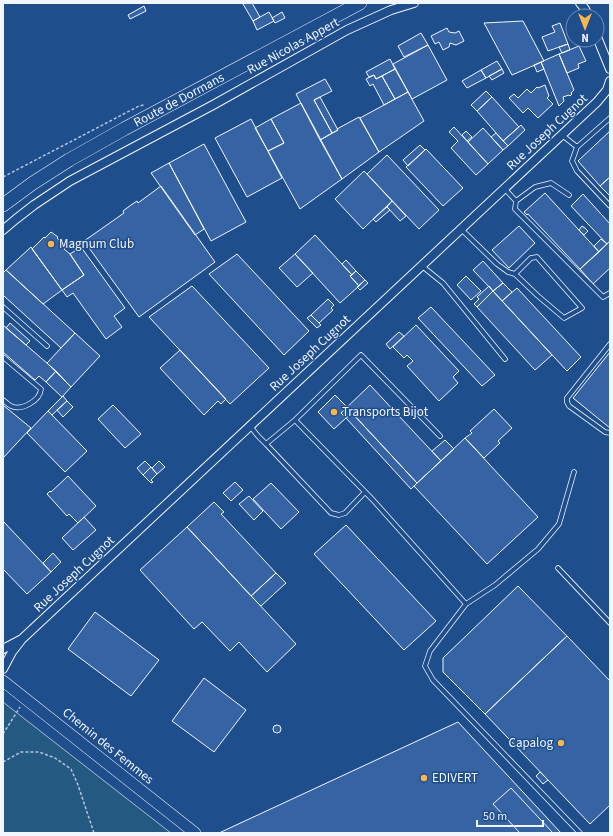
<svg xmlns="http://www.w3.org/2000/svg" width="613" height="836" font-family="'Source Sans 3',sans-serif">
<rect width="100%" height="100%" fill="#1f4e8c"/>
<!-- green -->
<path fill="#245a82" stroke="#a8bbd7" d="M3 702 167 830 171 833H3Z"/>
<!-- building -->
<path fill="#3563a3" stroke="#f2f6ff" d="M245 3H252L260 17 253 21 243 4Z
M144 6 146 11 130 19 128 15Z
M269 12 274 21 257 30 253 21Z
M282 12 285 18 275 23 272 18Z
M523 21 544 61 512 75 484 23Z
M560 23 568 44 548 51 542 37 555 32 552 26Z
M447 28 449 32 455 33 459 31 464 41 456 45 450 43 449 47 443 50 439 42 435 44 431 36Z
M421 33 428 45 404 57 398 46Z
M568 44 570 50 562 53 559 47Z
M428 45 447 80 412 99 393 64Z
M579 46 586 61 578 64 579 68 567 73 559 54Z
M559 54 574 90 571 93 572 94 570 96 569 95 563 97 564 101 559 106 541 62Z
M390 59 395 69 376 79 374 75 369 77 366 72Z
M497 61 502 69 486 78 481 70Z
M541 62 544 69 537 72 534 65Z
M395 69 408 92 395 99 382 76Z
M502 69 504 73 492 80 489 76Z
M481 70 486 78 467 88 462 81Z
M374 75 376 79 382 76 395 99 384 105 373 84 370 86 366 79Z
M325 79 332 91 314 100 332 133 320 140 296 94Z
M545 85 549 96 547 98 553 104 538 118 528 108 523 113 509 98 514 94 518 98 527 89 531 93 537 87 538 88Z
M486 91 492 97 477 111 471 105Z
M408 92 424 121 379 152 360 118Z
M320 97 338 130 332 133 314 100Z
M492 97 519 127 503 141 477 111Z
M301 103 342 179 300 209 268 151 284 143 271 119Z
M359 117 379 152 342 179 320 140 338 130 337 129Z
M251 119 282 178 247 197 215 138Z
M271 119 284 143 268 151 255 128Z
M521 125 525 130 508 146 503 141Z
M454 127 488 164 476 175 451 148 458 141 449 132Z
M483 128 503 150 488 164 468 142Z
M466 131 472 137 467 141 462 135Z
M610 131V177L600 186 578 161Z
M496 133 508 146 503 150 491 137Z
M204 144 246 222 211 241 169 163Z
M420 145 425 150 408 166 403 160Z
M426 149 463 188 443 206 406 167Z
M387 155 439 210 419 229 367 174Z
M169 163 204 229 195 235 151 173Z
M364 171 392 201 363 229 335 199Z
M610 177V196L600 186Z
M161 186 215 262 139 317 84 241 124 213 123 211 131 205 137 201 138 203Z
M545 193 599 252 580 269 528 214 527 215 524 212Z
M583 194 610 224V241L607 244 571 206Z
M392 201 406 216 400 221 387 207Z
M387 207 390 210 376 222 373 219Z
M519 226 535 243 509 268 492 250Z
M582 226 585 228 588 231 584 235 579 230Z
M51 232 58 237 57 238 62 243 61 244 65 248 64 249 70 254 84 275 62 290 32 249 44 237 45 238Z
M315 235 352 275 350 276 359 286 340 303 295 254Z
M601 239 607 244 599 252 594 246Z
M610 241V268L593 284 580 269Z
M31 247 62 290 43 304 6 270Z
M81 247 125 308 114 316 122 327 106 339 73 293 67 297 62 290 84 275 70 254Z
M237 254 309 331 284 355 209 274Z
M295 254 313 273 297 287 279 268Z
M346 260 356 271 352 275 342 264Z
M483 261 503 283 493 291 473 270Z
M6 270 75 333 61 348 3 295V273Z
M356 271 365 280 359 286 350 276Z
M466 276 481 291 471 300 457 285Z
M365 280 368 283 360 290 357 287Z
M503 283 512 292 502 301 493 291Z
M192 286 269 368 230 404 149 317Z
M489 286 493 291 477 307 474 304 479 299 477 297Z
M517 288 581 357 567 371 502 301Z
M493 291 552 355 535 370 477 307Z
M328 299 334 305 331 308 333 310 319 323 311 315Z
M431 307 495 375 482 386 418 318Z
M311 315 321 325 317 328 307 318Z
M10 323 30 341 26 345 6 328Z
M3 325 56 371 46 382 39 376 35 380 3 352Z
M416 325 459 371 453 377 458 383 439 401 407 366 413 361 407 355 404 358 393 347Z
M399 332 404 336 390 349 386 344Z
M75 333 100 356 71 387 47 363Z
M180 350 226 399 221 404 218 401 204 415 160 368Z
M610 352V428L573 398Z
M56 371 71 387 62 397 46 382Z
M370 385 441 461 417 483 352 413 346 418 341 413Z
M335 395 347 407 341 413 346 418 334 429 318 412Z
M63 396 67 401 52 415 48 411Z
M67 401 73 407 63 417 57 410Z
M3 405 31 428 3 458Z
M113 405 141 434 125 448 98 419Z
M494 409 512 428 498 441 500 443 484 458 465 438 472 433 470 431Z
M48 411 87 451 65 472 27 433Z
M352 413 417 483 411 489 346 418Z
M465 438 538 517 487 564 414 486Z
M445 440 454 449 441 461 432 451Z
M145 461 151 467 143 475 137 468Z
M159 461 165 467 157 474 152 468Z
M151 467 157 474 151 480 153 482 151 483 143 475Z
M68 476 96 506 78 523 69 514 67 516 47 494 50 491 51 492Z
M235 482 243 490 231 501 223 493Z
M271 483 299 512 281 529 253 499Z
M249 496 263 511 254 520 239 504Z
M214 502 224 512 221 514 276 573 251 596 187 527Z
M84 517 96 530 73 550 62 538Z
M3 521 51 572 27 594 3 569Z
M346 525 436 621 404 650 314 554Z
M187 527 296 644 267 672 239 642 230 651 202 622 194 629 140 570Z
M53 553 61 562 51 572 43 563Z
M276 573 286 583 261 606 251 596Z
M518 586 567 636 485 714 443 672V658Z
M95 612 159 660 131 696 68 649Z
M567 636 610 681V805L590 824 485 714Z
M204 678 246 710 214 752 172 721Z
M458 722 561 833H219Z
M273 729a4 4 0 1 1 8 0a4 4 0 1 1-8 0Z
M540 772 548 780 543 784 536 776Z
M511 788 553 833H520L493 804Z"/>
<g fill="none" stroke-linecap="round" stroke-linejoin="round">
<defs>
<path id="lane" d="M562 135 577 147 610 118
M577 147 572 161 577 171 610 206
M504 188 516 201 515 209 603 297 610 293
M516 201 535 187 551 183 569 195
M461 229 497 264 508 272 515 274
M537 257 582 308 564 318 538 296 515 274 531 258Z
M422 266 443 283 505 359
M3 307 47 346
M610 344 567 398V402L569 406 605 432 610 433
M3 357 41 389C40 401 21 411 11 406 8 405 5 401 3 400
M295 420 361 355 440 436
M250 426 258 436 266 444 295 420 373 500 466 604 430 651 425 666 433 680 580 833
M266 444 331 513 339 515 345 513 365 492
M558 568 610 623
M466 604 495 585 538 549 559 524 574 472"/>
<path id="street" d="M580 3 585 9 588 16
M597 37 610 69
M3 230 16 219 34 205 70 181 213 105 347 30 391 10 414 3
M22 639 597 102 607 90 610 81
M3 649 22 639 12 652 3 669"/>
<path id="secondary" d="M3 681 195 833"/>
<path id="primary" d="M3 205 33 183 69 160 124 129 360 3"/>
</defs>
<!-- lane casing -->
<use href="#lane" stroke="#f2f6ff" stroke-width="5.5"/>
<!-- street casing -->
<use href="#street" stroke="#f2f6ff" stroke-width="10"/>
<!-- secondary casing -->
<use href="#secondary" stroke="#f2f6ff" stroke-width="12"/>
<!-- primary casing -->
<use href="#primary" stroke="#f2f6ff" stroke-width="14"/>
<!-- path -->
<path stroke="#b3c4dc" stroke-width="1.5" stroke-dasharray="3 2" stroke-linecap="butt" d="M3 177 139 106 144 105
M3 734 20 707
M3 762 21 752H39L55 758 71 769 78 785 94 833"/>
<!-- lane -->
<use href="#lane" stroke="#1f4e8c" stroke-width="4"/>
<!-- street -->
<use href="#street" stroke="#1f4e8c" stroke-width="8"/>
<!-- secondary -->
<use href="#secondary" stroke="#1f4e8c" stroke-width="11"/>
<!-- primary -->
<use href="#primary" stroke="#1f4e8c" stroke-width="13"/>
</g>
<!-- markers -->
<g fill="#ffb74d" stroke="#1f4e8c" stroke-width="1.5">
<circle cx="51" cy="244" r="4"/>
<circle cx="334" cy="412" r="4"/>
<circle cx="561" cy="743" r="4"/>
<circle cx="424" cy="778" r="4"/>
</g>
<g text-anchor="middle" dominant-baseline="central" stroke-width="3" stroke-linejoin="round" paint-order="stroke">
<!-- street labels -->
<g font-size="13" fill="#f2f6ff" stroke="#1f4e8c">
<text transform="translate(293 46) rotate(-29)">Rue Nicolas Appert</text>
<text transform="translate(179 100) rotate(-28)">Route de Dormans</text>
<text transform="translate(547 132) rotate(-43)">Rue Joseph Cugnot</text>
<text transform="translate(310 353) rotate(-43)">Rue Joseph Cugnot</text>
<text transform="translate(74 574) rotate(-43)">Rue Joseph Cugnot</text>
<text transform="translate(108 746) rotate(39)">Chemin des Femmes</text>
</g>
<!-- poi labels -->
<g font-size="13" fill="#f2f6ff" stroke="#1f4e8c" text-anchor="start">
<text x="59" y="244">Magnum Club</text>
<text x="342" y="412">Transports Bijot</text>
<text x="553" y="743" text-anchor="end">Capalog</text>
<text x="432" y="778">EDIVERT</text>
</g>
</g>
<!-- border -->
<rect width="613" height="836" fill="none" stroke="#f2f6ff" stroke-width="8"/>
<!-- north arrow -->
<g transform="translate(585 28) rotate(180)"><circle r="19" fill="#1f4e8c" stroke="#7391ba"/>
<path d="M0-3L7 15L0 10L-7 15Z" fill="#ffb74d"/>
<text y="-6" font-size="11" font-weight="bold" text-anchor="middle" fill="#f2f6ff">N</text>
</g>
<!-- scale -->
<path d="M477 820v6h66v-6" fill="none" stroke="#f2f6ff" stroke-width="2"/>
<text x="483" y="820" font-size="12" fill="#f2f6ff" stroke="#1f4e8c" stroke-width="3" paint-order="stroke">50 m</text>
</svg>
